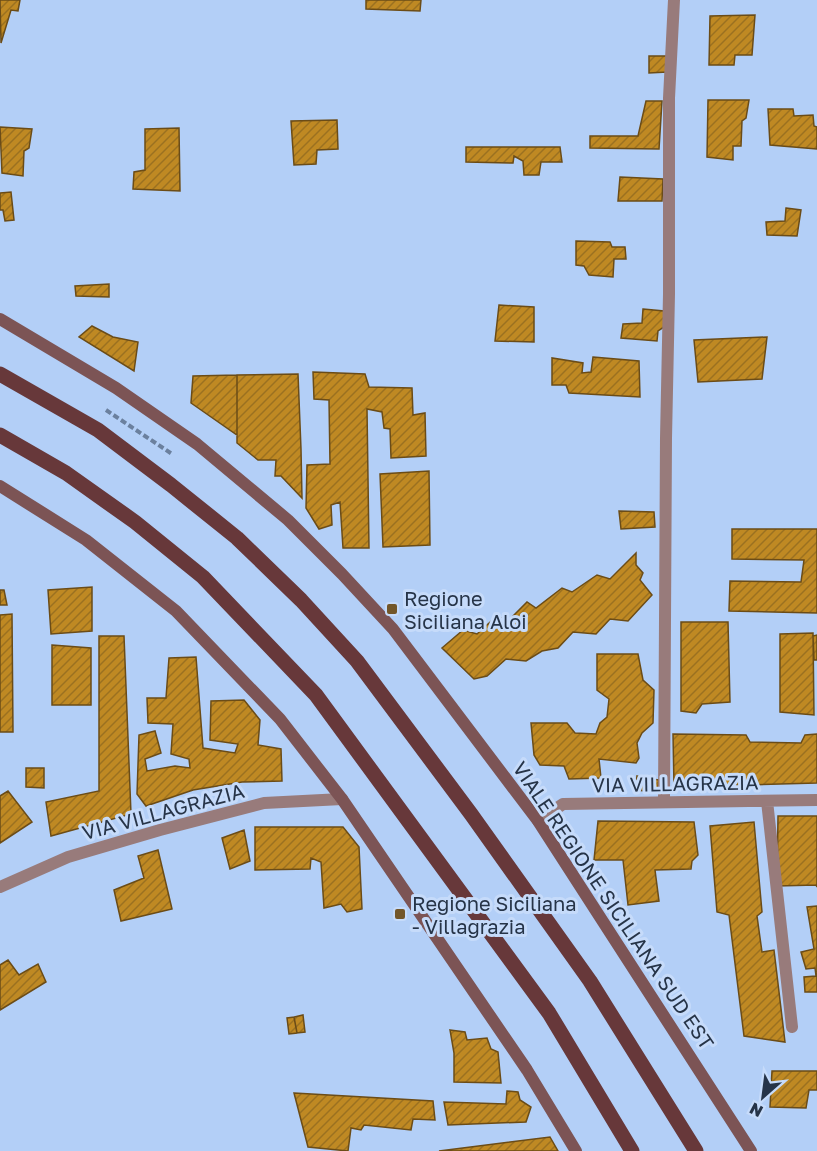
<svg xmlns="http://www.w3.org/2000/svg" width="817" height="1151" font-family="'Golos Text',sans-serif">
<defs>
<pattern id="building-hatch" width="6" height="6" patternUnits="userSpaceOnUse" patternTransform="scale(1.5)"><rect width="6" height="6" fill="#bf8923"/><path d="M-1 1l2-2M0 6l6-6M5 7l2-2" fill="none" stroke="#9b7120"/></pattern>
</defs>
<rect width="100%" height="100%" fill="#b3cff7"/>
<!-- building -->
<path fill="url(#building-hatch)" stroke="#6b4c17" stroke-width="1.5" d="M0 0H20L18 11 11 10 1 43Z
M366 0H421L420 11 366 9Z
M755 15 752 55H735L734 65H709L710 16Z
M649 56H667V72L649 73Z
M708 100H749L746 118 742 121 741 146H733V160L707 157Z
M646 101H662L659 149 590 148V136H638Z
M768 109H793L794 116 813 115 814 126 817 127V149L770 145Z
M337 120 338 149 317 150 316 164 294 165 291 121Z
M0 127 32 129 29 148 24 151 23 176 2 173Z
M179 128 180 191 133 189 134 172 145 170V129Z
M466 147H560L562 162H541L539 175H524L523 161 514 156 513 163 466 162Z
M620 177 663 179 662 201H618Z
M11 192 14 220 5 221 3 210H0V193Z
M786 208 801 210 797 236 767 235 766 222 785 221Z
M576 241 610 242 612 247H625L626 259H614L613 277 589 275 584 266 576 265Z
M109 284V297L76 296 75 286Z
M499 305 534 307V342L495 341Z
M643 309 664 311V327L658 331 657 341 621 338 623 324 642 323Z
M92 326 113 337 138 342 134 371 79 337Z
M767 337 762 379 698 382 694 340Z
M593 357 639 361 640 397 569 393 566 385H552V358L583 363 582 373 591 372Z
M313 372 365 374 369 387 412 388 413 415 425 413 426 456 391 458 390 429 384 428 382 412 367 409 369 548H343L340 502 331 505 332 525 319 529 306 508 307 465 330 464 329 400 314 399Z
M298 374 301 449 302 498 281 476H275L276 460H258L237 443V375Z
M237 375V435L191 403 193 376Z
M429 471 430 545 383 547 380 474Z
M619 511 654 512 655 527 621 529Z
M732 529H817V613L729 611 730 581 801 582 804 560 732 559Z
M636 553V565L643 573 640 580 652 595 628 621 610 619 596 634 573 632 558 648 542 651 526 661 506 659 487 676 474 679 442 648 463 630 477 634 497 616 508 621 527 602 536 608 562 588 572 592 597 575 610 579Z
M92 587V631L51 634 48 590Z
M0 590H4L7 605H0Z
M12 614 13 732H0V615Z
M681 622H728L730 702 702 704 696 713 681 711Z
M813 633 814 715 780 712V634Z
M817 635V660H814L813 636Z
M99 636H124L131 814 51 836 46 802 99 791Z
M52 645 91 648V705H52Z
M597 654H638L643 680 654 690 653 723 642 733 637 743 639 758 636 763 599 759 601 778 569 779 564 766 540 765 534 755 531 723H567L575 733 596 734 600 723 607 717 609 699 597 690Z
M196 657 203 748 235 753 238 744 210 740 211 701 244 700 260 720 258 745 281 749 282 781 242 782 193 790 146 806 137 794 139 735 155 731 161 753 145 759 147 771 175 766 190 768 189 759 171 754 173 724 148 723 147 698H166L169 658Z
M673 734 746 735 750 742 801 743 805 735 817 734V783L674 787Z
M26 768H44V788L26 787Z
M637 776 659 780 657 792 635 790Z
M8 791 32 822 0 843V796Z
M778 816H817V887L816 885 777 886Z
M598 821 694 822 698 855 692 861 691 869 655 870 659 901 628 905 623 860H594Z
M754 822 762 912 757 916 762 952 774 950 785 1042 744 1036 729 915 717 912 710 826Z
M255 827H343L359 847 362 909 347 912 341 904 324 908 321 862 311 858 310 869 255 870Z
M244 830 250 861 230 869 222 838Z
M158 850 172 909 121 921 114 890 144 878 138 856Z
M817 906V992H805L804 977 816 976 815 968 806 969 801 952 814 949 807 907Z
M8 960 19 975 38 964 46 982 0 1010V965Z
M303 1015 305 1032 297 1033 294 1017Z
M294 1017 297 1033 289 1034 287 1018Z
M450 1030 465 1032 467 1040 487 1038 491 1049 498 1052 501 1083 454 1082V1053Z
M772 1071H817V1090H809L806 1108 770 1107Z
M507 1091 518 1092 520 1100 531 1107 526 1122 448 1125 444 1102 506 1104Z
M294 1093 433 1101 435 1120 413 1119 411 1130 364 1125 361 1130 351 1128 348 1151 308 1147Z
M550 1137 558 1151H439Z"/>
<g fill="none" stroke-linecap="round" stroke-linejoin="round">
<!-- path -->
<path stroke="#6b809e" stroke-width="4" stroke-dasharray="6 3" stroke-linecap="butt" d="M106 410 172 454"/>
<!-- street -->
<path stroke="#987b7b" stroke-width="12" d="M767 801 792 1027
M664 802 666 438 669 294V98L674 0
M538 821 563 804 817 800
M0 887 68 857 160 830 264 803 342 799"/>
<!-- secondary -->
<path stroke="#7c5455" stroke-width="12" d="M0 319 116 388 197 444 288 520 342 574 393 629 538 821 751 1151
M0 486 86 540 176 611 280 719 342 799 527 1070 576 1151"/>
<!-- primary -->
<path stroke="#67383a" stroke-width="15" d="M0 374 98 430 171 485 237 538 301 600 357 661 471 814 590 981 696 1151
M0 435 66 473 135 522 203 577 316 695 549 1013 632 1151"/>
</g>
<!-- markers -->
<g fill="#725629" stroke="#c6dbfa" stroke-width="2">
<rect x="386" y="603" width="12" height="12" rx="3"/>
<rect x="394" y="908" width="12" height="12" rx="3"/>
</g>
<g text-anchor="middle" dominant-baseline="central" stroke-width="6" stroke-linejoin="round" paint-order="stroke">
<!-- poi labels -->
<g font-size="20" fill="#263448" stroke="#c6dbfa" text-anchor="start">
<text x="404" y="598">Regione<tspan x="404" dy="23">Siciliana Aloi</tspan></text>
<text x="412" y="903">Regione Siciliana<tspan x="412" dy="23">- Villagrazia</tspan></text>
</g>
<!-- street labels -->
<g font-size="20" fill="#263448" stroke="#c6dbfa">
<text transform="translate(675 783) rotate(-1)">VIA VILLAGRAZIA</text>
<text transform="translate(163 811) rotate(-15)">VIA VILLAGRAZIA</text>
<text transform="translate(614 905) rotate(56)">VIALE REGIONE SICILIANA SUD EST</text>
</g>
</g>
<!-- north arrow -->
<g transform="translate(763 1097) rotate(208)" stroke="#c6dbfa" stroke-width="4.5" paint-order="stroke">
<path d="M0-4.5L10 22L0 15L-10 22Z" fill="#263448"/>
<text y="-9" font-size="16" font-weight="bold" text-anchor="middle" fill="#263448">N</text>
</g>
</svg>
